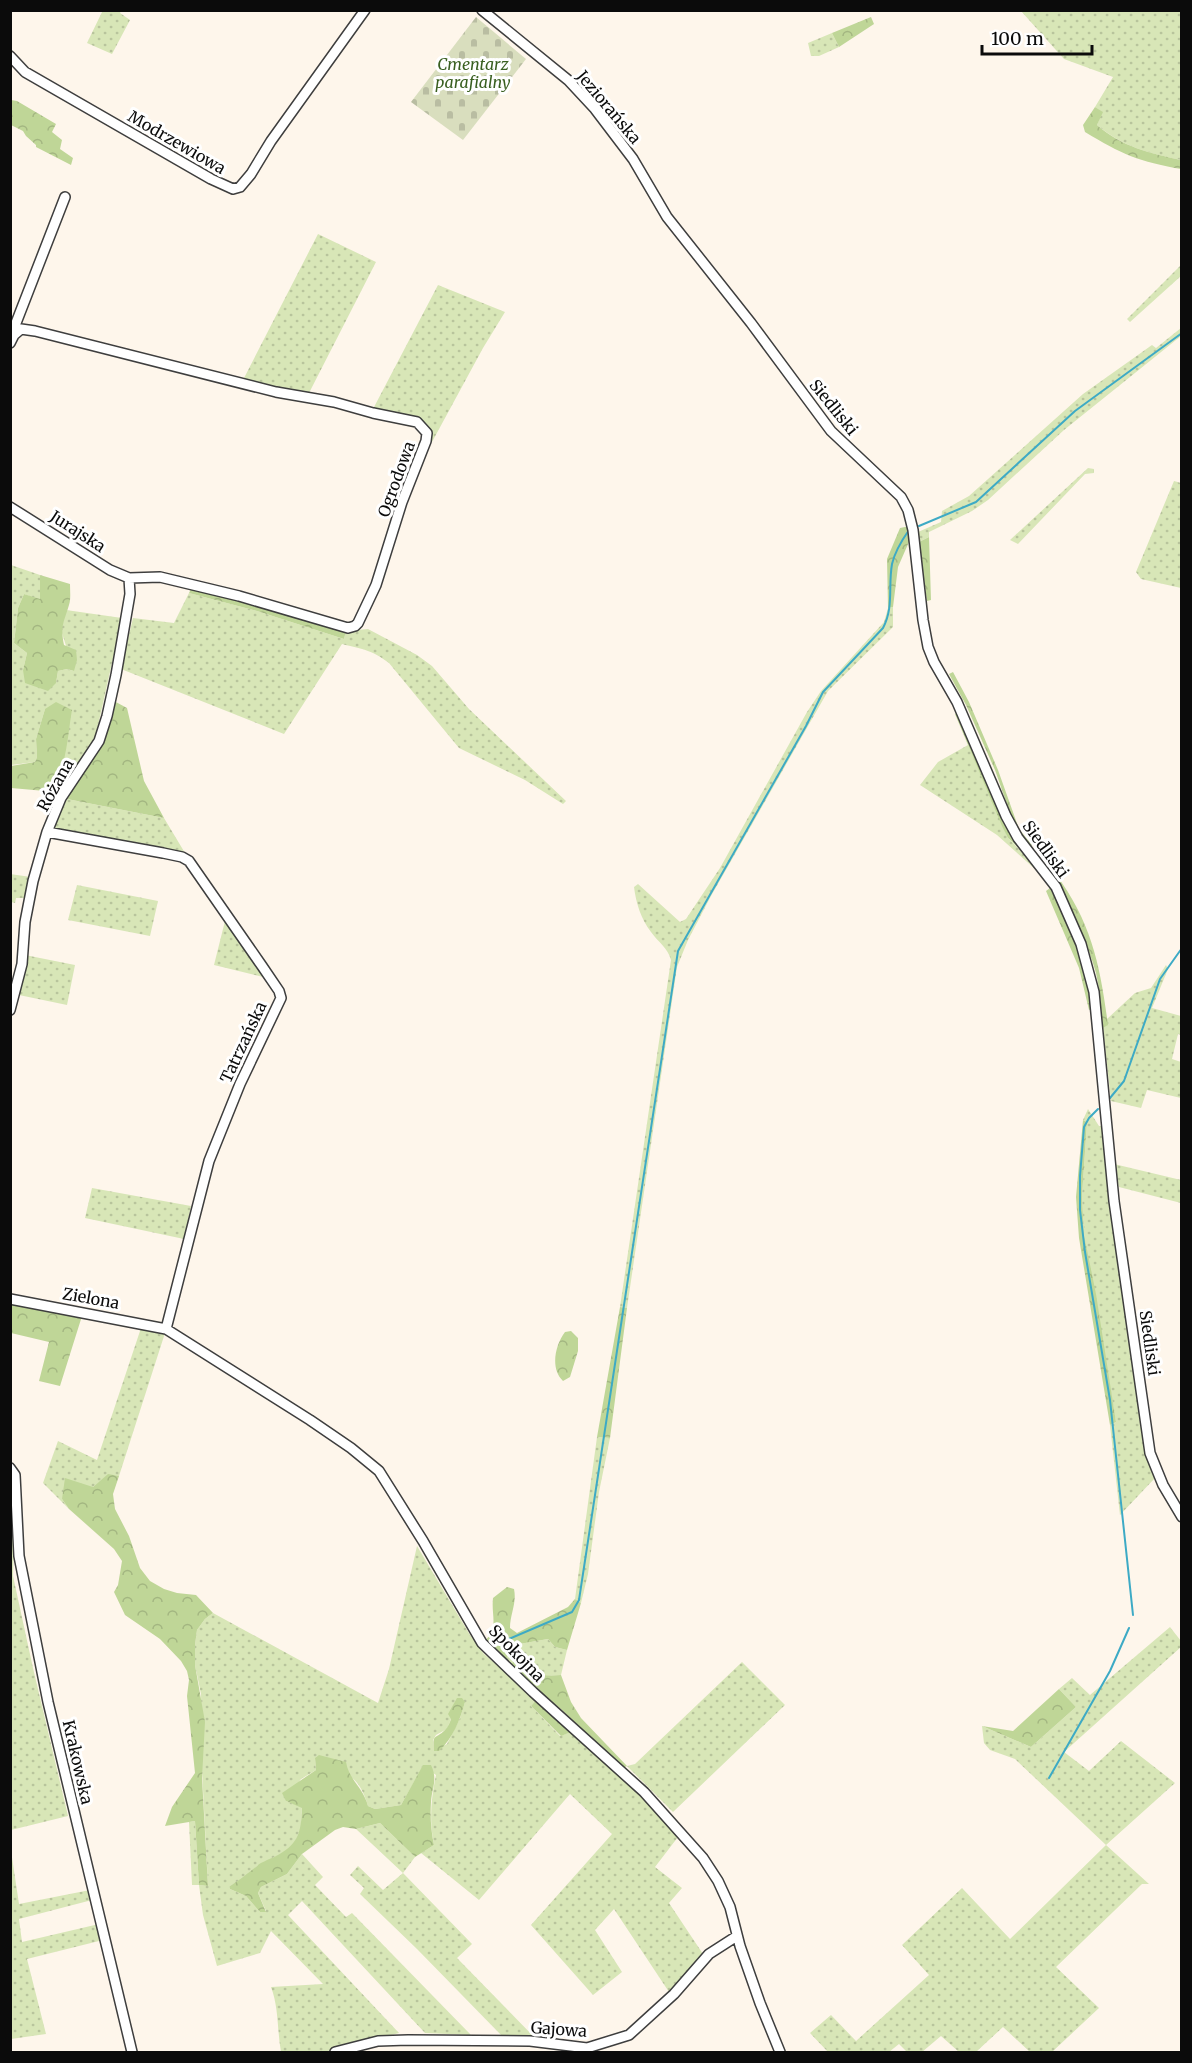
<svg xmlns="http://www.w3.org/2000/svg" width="1192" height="2063" font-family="Merriweather,serif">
<defs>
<pattern id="grass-dots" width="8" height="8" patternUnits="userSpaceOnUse" patternTransform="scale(1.5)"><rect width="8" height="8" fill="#d8e6b7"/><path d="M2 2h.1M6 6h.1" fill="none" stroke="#b8c49c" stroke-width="1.8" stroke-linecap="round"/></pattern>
<pattern id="forest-crowns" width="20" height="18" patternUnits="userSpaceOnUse" patternTransform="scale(1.5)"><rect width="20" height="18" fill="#bfd697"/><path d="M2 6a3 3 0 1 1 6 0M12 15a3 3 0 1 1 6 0" fill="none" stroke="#a3b681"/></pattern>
<pattern id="cemetery-stones" width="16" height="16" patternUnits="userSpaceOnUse" patternTransform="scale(1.5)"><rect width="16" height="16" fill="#d9debe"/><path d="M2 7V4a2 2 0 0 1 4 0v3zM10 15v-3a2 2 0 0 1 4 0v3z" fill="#b9bda2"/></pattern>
</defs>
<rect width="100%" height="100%" fill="#fef6eb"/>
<!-- grass -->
<path fill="url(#grass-dots)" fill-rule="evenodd" d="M103 10 121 11 120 13 130 20 112 54 87 43Z
M1021 11H1181V160C1149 153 1123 147 1097 125L1102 112 1095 107 1113 77 1064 59Z
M832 33 839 47 819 56H811L808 43Z
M318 234 376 262 309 393 243 380Z
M1181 265V276L1130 322 1127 319Z
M438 285 505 312 483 348 432 442 431 432 373 409Z
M1181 328V336L1064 430 988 500 972 511 929 532V537L919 542H909L912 535 910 526 917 522 918 532 941 522 942 511 969 496 1083 394 1152 345 1156 348Z
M1088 468 1094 469V473L1085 474 1018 544 1010 540Z
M1174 481 1181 483V588L1141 579 1136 572Z
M11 565 40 575V600L24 594 18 608 14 643 27 653 23 670 56 683 58 671 67 669 74 671 61 630 66 610 122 618 95 739 57 796 45 791 51 789 45 709 36 739 37 757 35 762 11 765Z
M189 593 257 611 344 639 346 631 368 629 417 655 432 666 469 709 566 801 563 804 525 780 459 748 389 663C372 650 362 649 342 644L284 734 121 669 133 618 174 623Z
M893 607V627L828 691 711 896 688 940 677 967 627 1308 620 1307 671 960C668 948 658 942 651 932 641 919 636 903 634 887L638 884 680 922 686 919 720 868 807 712 821 691 884 622 888 608Z
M968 745 1008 838 1019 849 1021 848 1038 868 1036 870 997 835 920 785 938 762Z
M67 799 164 818 188 858 52 830Z
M10 874 31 877 24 898H16L15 903 11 902Z
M77 885 158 901 150 936 68 920Z
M225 921 267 978 214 965Z
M25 955 75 965 67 1005 19 995Z
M1166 965 1168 969 1152 1008 1181 1016V1035L1178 1034 1172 1059 1181 1062V1098L1147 1090 1141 1108 1111 1101 1103 1028 1107 1025V1019L1135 993 1151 988Z
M1088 1109 1099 1126H1102L1146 1454 1155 1478 1120 1515 1110 1425 1116 1422 1084 1235 1082 1196 1087 1122 1083 1120Z
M1114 1164 1181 1180V1203L1119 1187Z
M92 1188 191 1206 184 1239 85 1218Z
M141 1328 165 1333 119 1476 108 1475 93 1487 62 1499 69 1509 43 1483 58 1441 97 1460Z
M597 1437 610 1438 599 1492 588 1574 581 1603 575 1599Z
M10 1535H14L13 1576 33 1668 68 1816 11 1830Z
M417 1546 470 1635 484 1654 537 1699 531 1706 560 1736 571 1732 644 1797 678 1837 655 1867 682 1888 669 1903 703 1954 669 1992 614 1909 595 1930 622 1972 593 1995 531 1925 612 1834 570 1794 479 1900 421 1853 434 1845C429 1820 431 1799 436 1775L423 1766 401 1805 375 1809 368 1806C359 1774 342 1770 315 1758L316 1770 301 1779 286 1801 302 1807 301 1828 295 1842 288 1850 257 1866 248 1875 230 1886V1889L246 1896 260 1912 266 1911 258 1893 261 1887 287 1874 302 1854 323 1877 315 1885 346 1917 352 1913 471 2035 425 2033 302 1901 288 1915 399 2033 324 2052H281C277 2030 279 2008 271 1987L323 1984 271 1931 260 1953 217 1966 203 1915 199 1885H192L189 1822 195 1821 199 1885 208 1886 202 1770 201 1694 195 1665V1645L197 1630 205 1619 213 1613 378 1703 389 1669ZM465 1702 460 1718 447 1744 434 1751 433 1740 436 1735 447 1729 451 1719Z
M1170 1627 1181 1641V1647L1064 1752 1089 1771 1121 1741 1175 1783 1106 1845 1149 1884H1142L1056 1967 1099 2008 1052 2052H1030L1003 2027 976 2052H959L941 2036 922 2052H907L899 2044 889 2052H828L810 2033 831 2015 856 2041 929 1975 902 1945 962 1888 1010 1939 1106 1845 1015 1759 990 1750 984 1743 982 1726 1031 1747 1076 1707 1059 1689 1072 1678 1090 1695Z
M548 1639 555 1647 567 1650 561 1675C538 1677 534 1673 517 1660L509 1666 504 1660 507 1659 508 1646Z
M742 1662 785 1705 673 1812 627 1766 635 1764Z
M380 1823 415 1857 403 1873 472 1944 457 1958 537 2040 503 2037 417 1949 360 1894 364 1888 350 1875 358 1866 383 1890 403 1873 356 1829Z
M10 1844 19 1904 90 1890 92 1900 19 1919 22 1942 99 1924 103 1940 27 1959 46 2034 11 2039Z"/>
<!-- forest -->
<path fill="url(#forest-crowns)" d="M871 17 874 24 839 47 832 33Z
M11 100 17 101 56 124 52 132 62 140 60 149 73 158 71 165 36 147V145L26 136 23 131 11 125Z
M1095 107 1103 112 1097 125C1122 147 1150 153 1181 160V169C1140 162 1121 154 1085 132L1083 125Z
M910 526 912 535 898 567 893 607 888 608 887 559 900 528Z
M929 537 931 600 927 601 919 542Z
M40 575 70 584C70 591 71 599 69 605 64 622 60 626 64 645L76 650 77 660 74 671 67 669 58 671 56 683 48 691 25 683 23 670 27 653 14 643 18 608 24 594 40 599Z
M191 589 240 599 346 631 344 639 257 611 189 593Z
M953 672 969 702 998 770 1019 829 1032 845 1030 847 1016 830 995 770 966 705 949 674Z
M114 701 127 708 144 781 164 818 67 799 99 746Z
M56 702 72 710C68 730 66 785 45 791L11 788V766L35 762 37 757 36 739 45 709Z
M959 712 1004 824 1021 848 1020 849 1008 838 1002 826 955 714Z
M1055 873C1092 923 1100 965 1108 1025L1103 1028C1101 1010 1100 990 1096 973 1087 940 1069 906 1052 876Z
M1050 888C1069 926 1091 966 1092 1009L1089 1010 1079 968 1046 891Z
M1083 1120 1087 1122 1082 1196 1084 1235 1096 1294 1116 1422 1110 1425 1079 1238 1076 1197Z
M10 1304 82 1316 60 1386 39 1381 49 1342 11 1333Z
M620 1307 627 1308 610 1438 597 1437Z
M571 1331 578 1338V1351L570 1377 563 1381C550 1369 555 1345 565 1332Z
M108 1474 119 1476 113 1494 115 1509 129 1536 140 1568 150 1581 164 1589 177 1593 196 1595 213 1613 205 1619 197 1630 195 1645V1665L205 1722 202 1778 208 1886 199 1885 195 1821 165 1826 172 1807 195 1773 187 1696 189 1680 187 1671 181 1661 160 1639 125 1615 114 1592 118 1585 122 1561 114 1549 69 1509 62 1499 65 1478 93 1487Z
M507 1587 514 1589C517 1603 510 1614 510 1628L517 1633 568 1607 575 1599 581 1603 567 1650 555 1647 548 1639 508 1646 507 1659 504 1660 485 1641C499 1625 491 1617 493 1598Z
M517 1659C534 1673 538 1677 561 1675L571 1702 581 1718 627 1766 623 1768 562 1710 509 1666Z
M1059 1689 1076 1707 1031 1747 982 1726 1013 1731Z
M457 1698H462L465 1702C460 1720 453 1738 439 1751H434C432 1732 436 1740 446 1729 447 1729 451 1720 451 1719L448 1714Z
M537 1699 571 1732 561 1736 531 1706Z
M319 1755 346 1762C349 1780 363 1787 368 1806L375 1809 401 1805 423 1765H431C438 1780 432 1787 431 1802 430 1816 431 1831 434 1845L415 1857 380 1823 356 1829 343 1827 335 1830 302 1854 287 1874 261 1887 258 1893 266 1912H260L246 1896 230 1889V1886C241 1879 247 1874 257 1866 261 1862 268 1860 274 1857 298 1845 301 1834 302 1808L286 1801 282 1793 316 1770 315 1758Z"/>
<!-- cemetery -->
<path fill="url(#cemetery-stones)" d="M476 17 526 59 463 140 411 102Z"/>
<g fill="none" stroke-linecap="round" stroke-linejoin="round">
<!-- stream -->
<path stroke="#3daac5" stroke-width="2" d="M919 526 976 502 1075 411 1182 333
M1110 1098 1124 1081 1160 979 1182 948
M1098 1109 1089 1118 1084 1127 1080 1176V1210L1085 1252 1110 1400 1133 1615
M495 1645 572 1612 579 1600 678 951 806 726 823 692 883 628C894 607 888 587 892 564 895 551 902 540 909 530
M1049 1778 1110 1671 1129 1628"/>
<defs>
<path id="minor" d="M482 10 568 80 595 109 633 159 667 217 751 323 831 431 901 497 908 510 913 530 923 620 928 647 934 662 957 702 1006 816 1018 838 1056 887 1081 944 1094 992 1114 1201 1150 1453 1163 1485 1182 1517
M10 56 25 72 211 179 233 189 240 187 251 174 271 141 365 10
M14 335 16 323 65 197
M10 343 14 335 21 329 35 331 276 392 334 402 373 413 417 422 427 433 426 441 402 502 376 585 358 623 355 626 348 628 239 596 160 577 129 578 110 570 10 507
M47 832 163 853 182 857 189 861 262 966 279 991 281 998 240 1084 209 1161 166 1329
M10 1010 22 964 25 922 33 881 47 832 61 798 99 741 107 716 116 675 130 594 129 578
M10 1299 166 1329 310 1420 351 1448 379 1471 423 1541 482 1643 533 1692 644 1792 703 1858 718 1881 730 1907 740 1946 760 2003 780 2052
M10 1468 15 1475 19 1556 48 1702 132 2052
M335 2052 378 2041 408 2040 530 2041 587 2048 629 2035 674 1994 709 1954 737 1936"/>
</defs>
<!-- minor casing -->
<use href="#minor" stroke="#3e3e3e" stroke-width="12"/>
<!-- minor -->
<use href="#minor" stroke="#fff" stroke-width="9"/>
</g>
<g text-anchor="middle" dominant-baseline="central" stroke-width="6" stroke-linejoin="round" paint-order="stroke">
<!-- park labels -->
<g font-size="16" font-style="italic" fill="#395f20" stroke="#fff">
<text x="473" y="64">Cmentarz<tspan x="473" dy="18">parafialny</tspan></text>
</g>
<!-- street labels -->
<g font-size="16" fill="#0b0b0b" stroke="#fff">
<text transform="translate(609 107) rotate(50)">Jeziorańska</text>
<text transform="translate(177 142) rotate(30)">Modrzewiowa</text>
<text transform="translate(834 407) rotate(51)">Siedliski</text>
<text transform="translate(396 479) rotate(-70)">Ogrodowa</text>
<text transform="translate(78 531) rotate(33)">Jurajska</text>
<text transform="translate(55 785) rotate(-61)">Różana</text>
<text transform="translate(1046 849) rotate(54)">Siedliski</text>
<text transform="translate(243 1042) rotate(-65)">Tatrzańska</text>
<text transform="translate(91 1298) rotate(10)">Zielona</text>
<text transform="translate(1150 1343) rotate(82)">Siedliski</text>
<text transform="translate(517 1653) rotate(46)">Spokojna</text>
<text transform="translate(78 1762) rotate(77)">Krakowska</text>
<text transform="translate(559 2029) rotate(4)">Gajowa</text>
</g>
</g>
<!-- border -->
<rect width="1192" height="2063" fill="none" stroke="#0b0b0b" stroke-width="24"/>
<!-- scale -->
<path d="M982 45v9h110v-9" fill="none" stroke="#0b0b0b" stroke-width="3"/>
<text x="991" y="45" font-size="18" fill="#0b0b0b" stroke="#ffffff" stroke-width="4.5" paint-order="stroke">100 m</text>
</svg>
